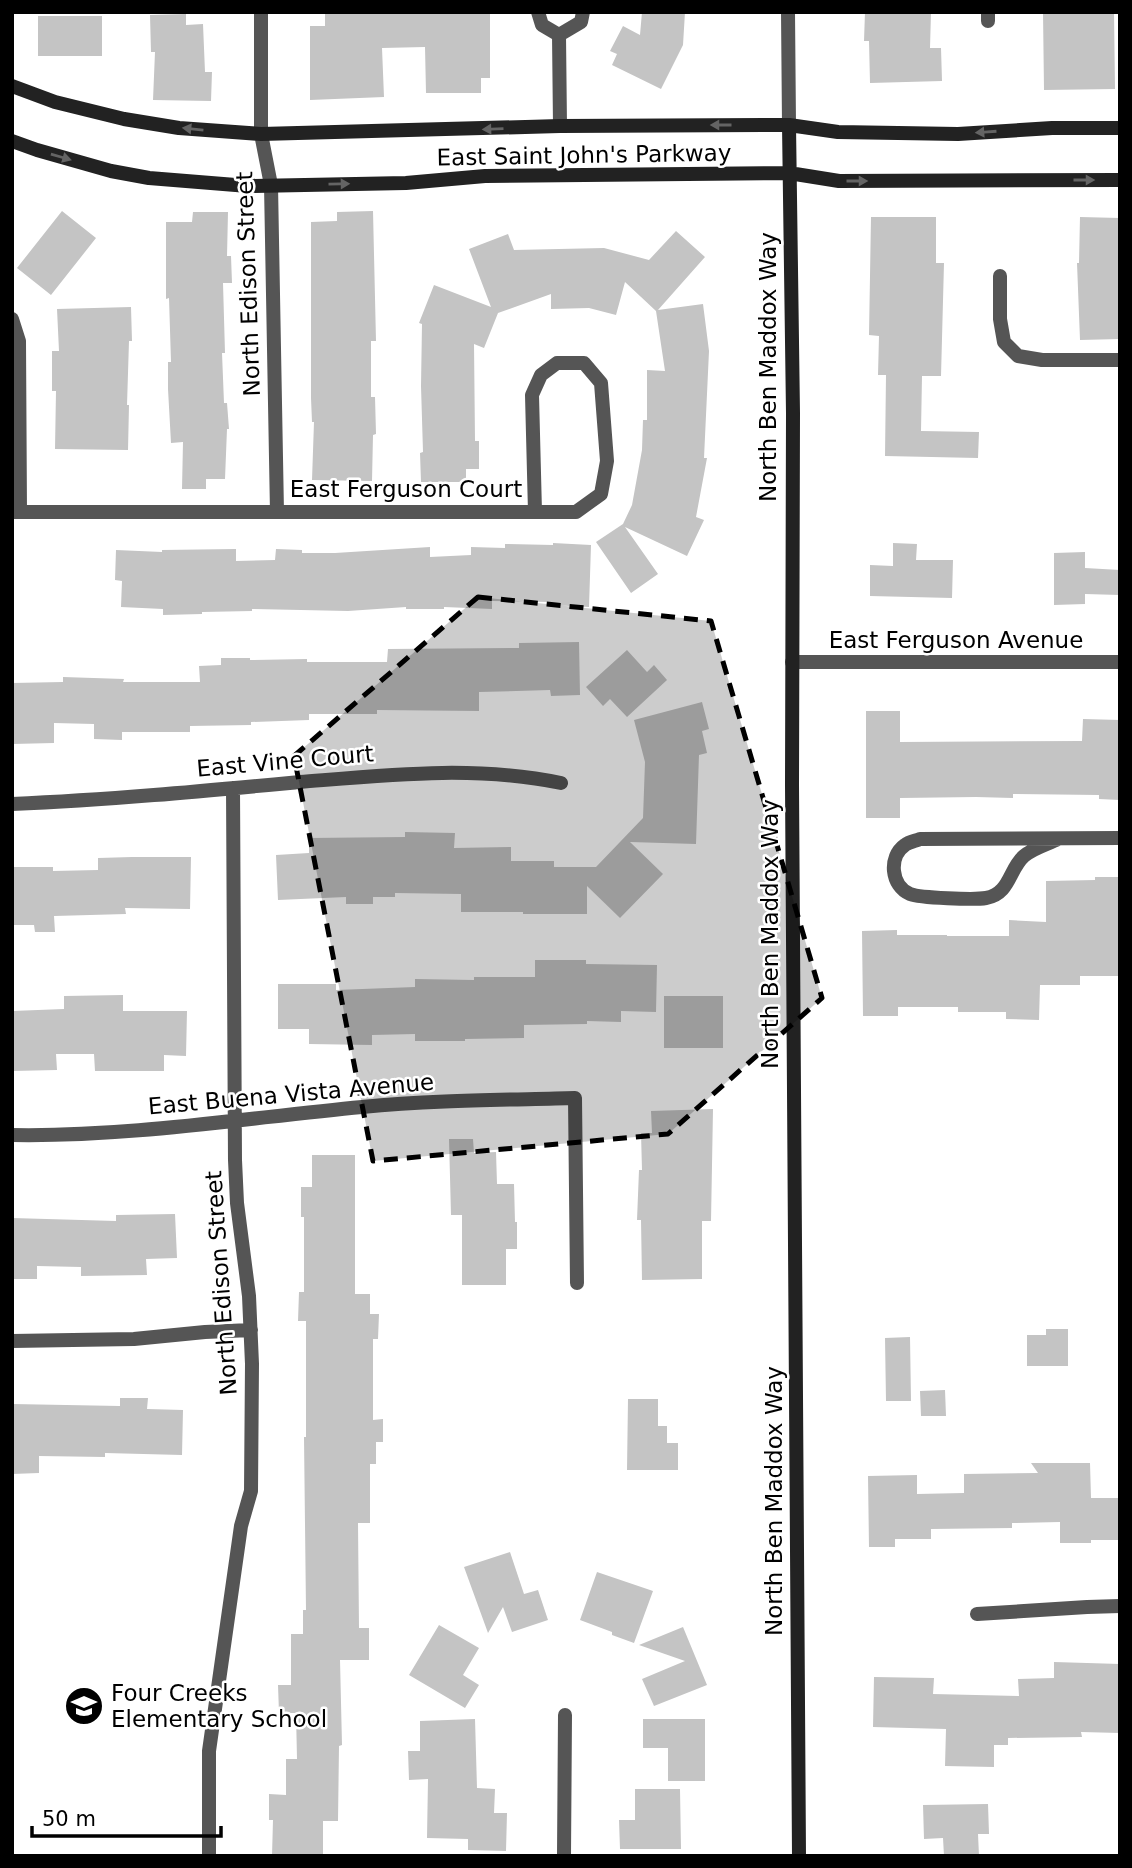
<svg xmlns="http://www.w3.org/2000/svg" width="1132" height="1868" font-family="'DejaVu Sans',sans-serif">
<rect width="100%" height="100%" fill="#fff"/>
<!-- building -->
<path fill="#c4c4c4" d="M409 12H490V78H481V93H426L425 47 382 48 384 97 310 100V26H325V14H409Z
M642 12H685L683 45 661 89 612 65 617 54 610 51 623 26 640 35Z
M865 12H931L930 48H941L942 81 870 83 869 41H864Z
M1043 12H1114L1115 89 1044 90Z
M186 14V25L203 24 205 72H212L211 101 153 100 155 52H151L150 15Z
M38 16H102V56H38Z
M62 211 96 238 51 295 17 268Z
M373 211 376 341H371V397H375L376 434 373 435 372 481 312 480 314 422H312L311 398V222L337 221V212Z
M193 212H228L227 256H231L232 283H223L225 353H222L224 403H227L229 429H227L225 479H206V489H182L183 442 171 443 168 389V362H171L169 298 166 299V222H192Z
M871 217H936V263H944L941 376H922L921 431 979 432 978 458 885 456 886 375H878L879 336 869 335Z
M1080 217 1120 218V339L1080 340 1077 263H1079Z
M676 231 705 257 658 310 703 304 709 351 704 458H707L696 517 704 520 687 556 625 527 658 574 631 593 596 542 623 524 632 505 642 450 643 420H647V370L665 371 656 311 625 282 616 315 589 308 551 309V294L498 313 484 348 474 344 475 441H479V469H466V482H421L420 453 423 452 421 386 422 324 419 323 434 285 491 307 469 249 508 234 514 250 604 248 649 260Z
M131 307 132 341H129L127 405H129L128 450 55 449 56 391H52V351H59L57 309Z
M553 543 591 545 589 607 551 605V602L492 601V609L444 607V609H406V607L348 611 252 609V611L202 612V614L163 615V609L121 607 122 581 115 580 116 550 162 552V550L236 549V561L275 560 276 549 302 550V553H335L430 547V557L471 555V547L505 548V544L553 545Z
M893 543 917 544 916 560H953L952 598 870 596V565L893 566Z
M1085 552V568L1120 570V595L1085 594V604L1054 605V553Z
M579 642 580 695 551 696 550 690 479 692V711L377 710V714H309V720L251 722V725L190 726V732H122V740L94 739V724L54 723V743L12 744V683L63 682V677L124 679 123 682H200L199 666 221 665V658H250V660L307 659V662H387L388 649 519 648V643Z
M627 650 647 672 654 665 667 680 627 717 610 699 603 706 586 687Z
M702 702 709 729 702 731 707 753 699 755 696 844 630 842 663 874 620 918 587 886V914H523V912H461V894L395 893V897H373V904H346V897L278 900 276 855 309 853V838L405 837V832L455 833 454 848 511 847V861H554V867H596L643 818 645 762 634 720Z
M866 711H900V742L1082 741 1083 719 1120 720V800L1099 799V795L1013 794V798L976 797 900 798V818H866Z
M132 857H191L190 909 125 908 126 914 54 916 55 932H35L34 925H12V867H53V871L98 870V858Z
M1095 877H1120V976H1080V985H1040L1039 1020 1006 1019V1012H958V1007H898V1016H863L862 931 897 930V935H947V936H1009V920L1046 922V881L1095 880Z
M535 960H586V964L657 965 656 1012 621 1011V1022L587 1021V1024L524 1025V1038L465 1039V1041H415V1034L372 1035V1045L309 1044V1029H278V984H336V990L415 987V979L474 980V977H535Z
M123 995V1011H187L186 1056 164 1055V1071H95L94 1054H56L57 1070 12 1071V1011L64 1009V996Z
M664 996H723V1048H664Z
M713 1109 711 1221H702V1279L642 1280 641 1220H637L639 1170H642L641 1133H652L651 1111Z
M449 1139H473L474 1153 496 1152 497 1184H514L515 1222H517V1249H506V1285H462V1215H451Z
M312 1155H355V1294H370V1314H379L378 1339H373V1420L383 1419V1442H376V1464H370V1523H358L359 1628H369V1660H340L342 1745 339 1746 338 1821H323V1856H272L273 1820H269V1794L286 1795V1759H297L296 1713H279L278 1685H291V1634H303V1610H306L304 1437H306V1321H298L299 1292H304V1217H301V1187H312Z
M175 1214 177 1258 146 1259 147 1275 81 1276V1267L37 1266V1279H12V1218L116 1221V1215Z
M1046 1329H1068V1366H1027V1335H1046Z
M910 1337 911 1401H886L885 1338Z
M945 1390 946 1416H921L920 1391Z
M120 1398H148L147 1409 183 1410 182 1455 105 1453V1457L39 1456V1473L12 1474V1404L120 1406Z
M628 1399H658V1426H667V1443H678V1470H627Z
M1031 1463H1090L1091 1498H1120V1540H1091V1543H1060V1522L1012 1523V1528L931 1529V1539H895V1547H869L868 1476 917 1475V1494L964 1493V1474L1038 1473Z
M510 1552 524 1594 538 1590 548 1620 512 1632 503 1607 488 1633 464 1567Z
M597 1572 653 1591 634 1643 612 1635V1632L580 1620Z
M439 1625 479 1648 463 1675 479 1685 465 1708 409 1675Z
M683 1627 707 1685 654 1706 642 1679 685 1661 639 1645Z
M1054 1662 1120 1664V1733L1081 1732 1082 1737 1008 1738V1745H994V1767L945 1766 946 1729 873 1727 874 1677 934 1678 933 1694 1019 1696 1018 1679 1054 1678Z
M475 1719 477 1788 495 1789 494 1813H507L506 1851 468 1850V1839L427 1838 428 1779 409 1780 408 1751H420V1721Z
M643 1719H705V1781H668V1748H643Z
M635 1789H680L681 1849H620L619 1820H635Z
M988 1804 989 1834H978L979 1856H944L943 1838 924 1839 923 1805Z"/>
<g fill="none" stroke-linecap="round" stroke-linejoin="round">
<!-- minor -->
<path stroke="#555" stroke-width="14" d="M261 12V134L271 185 277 512
M538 12 542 25 559 35
M988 12V21
M559 35 560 126
M559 35 581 22 583 12
M1000 276V319L1004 342 1018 356 1042 360H1120
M12 319 19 341 20 512
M12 512H576L601 494 607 461 601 383 584 363H557L541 375 532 395 535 512
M792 662H1120
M12 804C109 800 204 791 300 782 386 775 476 765 561 783
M1058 839C1048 844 1033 848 1024 856 1009 869 1010 894 986 898 975 900 920 898 910 894 891 886 888 857 905 845 909 842 915 841 920 839L1120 838
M12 1135C130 1137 245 1118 362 1107 433 1100 504 1100 575 1098L577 1283
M12 1341 134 1339 205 1332 251 1330
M977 1614 1087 1607 1120 1606
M209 1856V1751L241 1526 251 1491 252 1364 249 1296 237 1203 235 1160 233 788
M564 1856 565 1715"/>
<!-- tertiary -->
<path stroke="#555" stroke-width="14" d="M788 12 789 125"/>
<!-- secondary -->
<path stroke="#222" stroke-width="14" d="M12 86 55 102 124 119 179 128 261 134 560 126 789 125 838 132 958 134 1052 128H1120
M789 125 793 413 792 785 799 1856
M12 141 37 150 111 171 149 178 248 186 406 183 485 176 789 173 839 181 1120 180"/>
</g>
<!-- one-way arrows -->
<defs><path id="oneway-solid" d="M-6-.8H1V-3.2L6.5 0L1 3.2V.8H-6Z" transform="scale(1.75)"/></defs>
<g fill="#646464">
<use href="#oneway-solid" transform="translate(721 125) rotate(180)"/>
<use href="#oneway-solid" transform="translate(193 129) rotate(-174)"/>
<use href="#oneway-solid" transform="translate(493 129) rotate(178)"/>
<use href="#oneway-solid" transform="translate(986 132) rotate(176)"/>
<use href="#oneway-solid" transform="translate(61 157) rotate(16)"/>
<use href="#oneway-solid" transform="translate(1084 180)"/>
<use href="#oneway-solid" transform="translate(857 181)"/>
<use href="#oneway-solid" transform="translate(339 184) rotate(-1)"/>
</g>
<!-- marked area -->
<path fill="#000" fill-opacity="0.2" stroke="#000" stroke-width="5" stroke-dasharray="14 9" stroke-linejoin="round" d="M478 597 711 621 822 998 668 1134 373 1161 294 756Z"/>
<!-- icons -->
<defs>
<symbol id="school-disc" viewBox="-11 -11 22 22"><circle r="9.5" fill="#000" stroke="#fff"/><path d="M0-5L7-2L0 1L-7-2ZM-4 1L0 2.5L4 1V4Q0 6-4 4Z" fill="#fff"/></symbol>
</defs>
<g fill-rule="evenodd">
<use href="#school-disc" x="62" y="1684" width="44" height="44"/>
</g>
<g text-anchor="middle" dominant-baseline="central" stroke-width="5" stroke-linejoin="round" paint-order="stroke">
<!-- street labels -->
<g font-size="23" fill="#000" stroke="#fff">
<text transform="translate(584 155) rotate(-1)">East Saint John's Parkway</text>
<text transform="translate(248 284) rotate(-92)">North Edison Street</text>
<text transform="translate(768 367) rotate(-90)">North Ben Maddox Way</text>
<text x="406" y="489">East Ferguson Court</text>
<text x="956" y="640">East Ferguson Avenue</text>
<text transform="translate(285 761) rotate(-5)">East Vine Court</text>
<text transform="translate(770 934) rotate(-90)">North Ben Maddox Way</text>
<text transform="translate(291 1094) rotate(-5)">East Buena Vista Avenue</text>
<text transform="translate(221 1283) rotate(-94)">North Edison Street</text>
<text transform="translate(774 1501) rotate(-90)">North Ben Maddox Way</text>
</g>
<!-- poi labels -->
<g font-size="23" fill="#000" stroke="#fff" text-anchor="start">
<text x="111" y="1693">Four Creeks<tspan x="111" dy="26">Elementary School</tspan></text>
</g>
</g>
<!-- border -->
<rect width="1132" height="1868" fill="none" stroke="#000000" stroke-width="28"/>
<!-- scale -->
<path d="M32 1826v10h189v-10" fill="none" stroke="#000000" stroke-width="3.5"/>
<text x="42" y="1826" font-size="21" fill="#000000" stroke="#ffffff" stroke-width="5" paint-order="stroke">50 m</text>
</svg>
